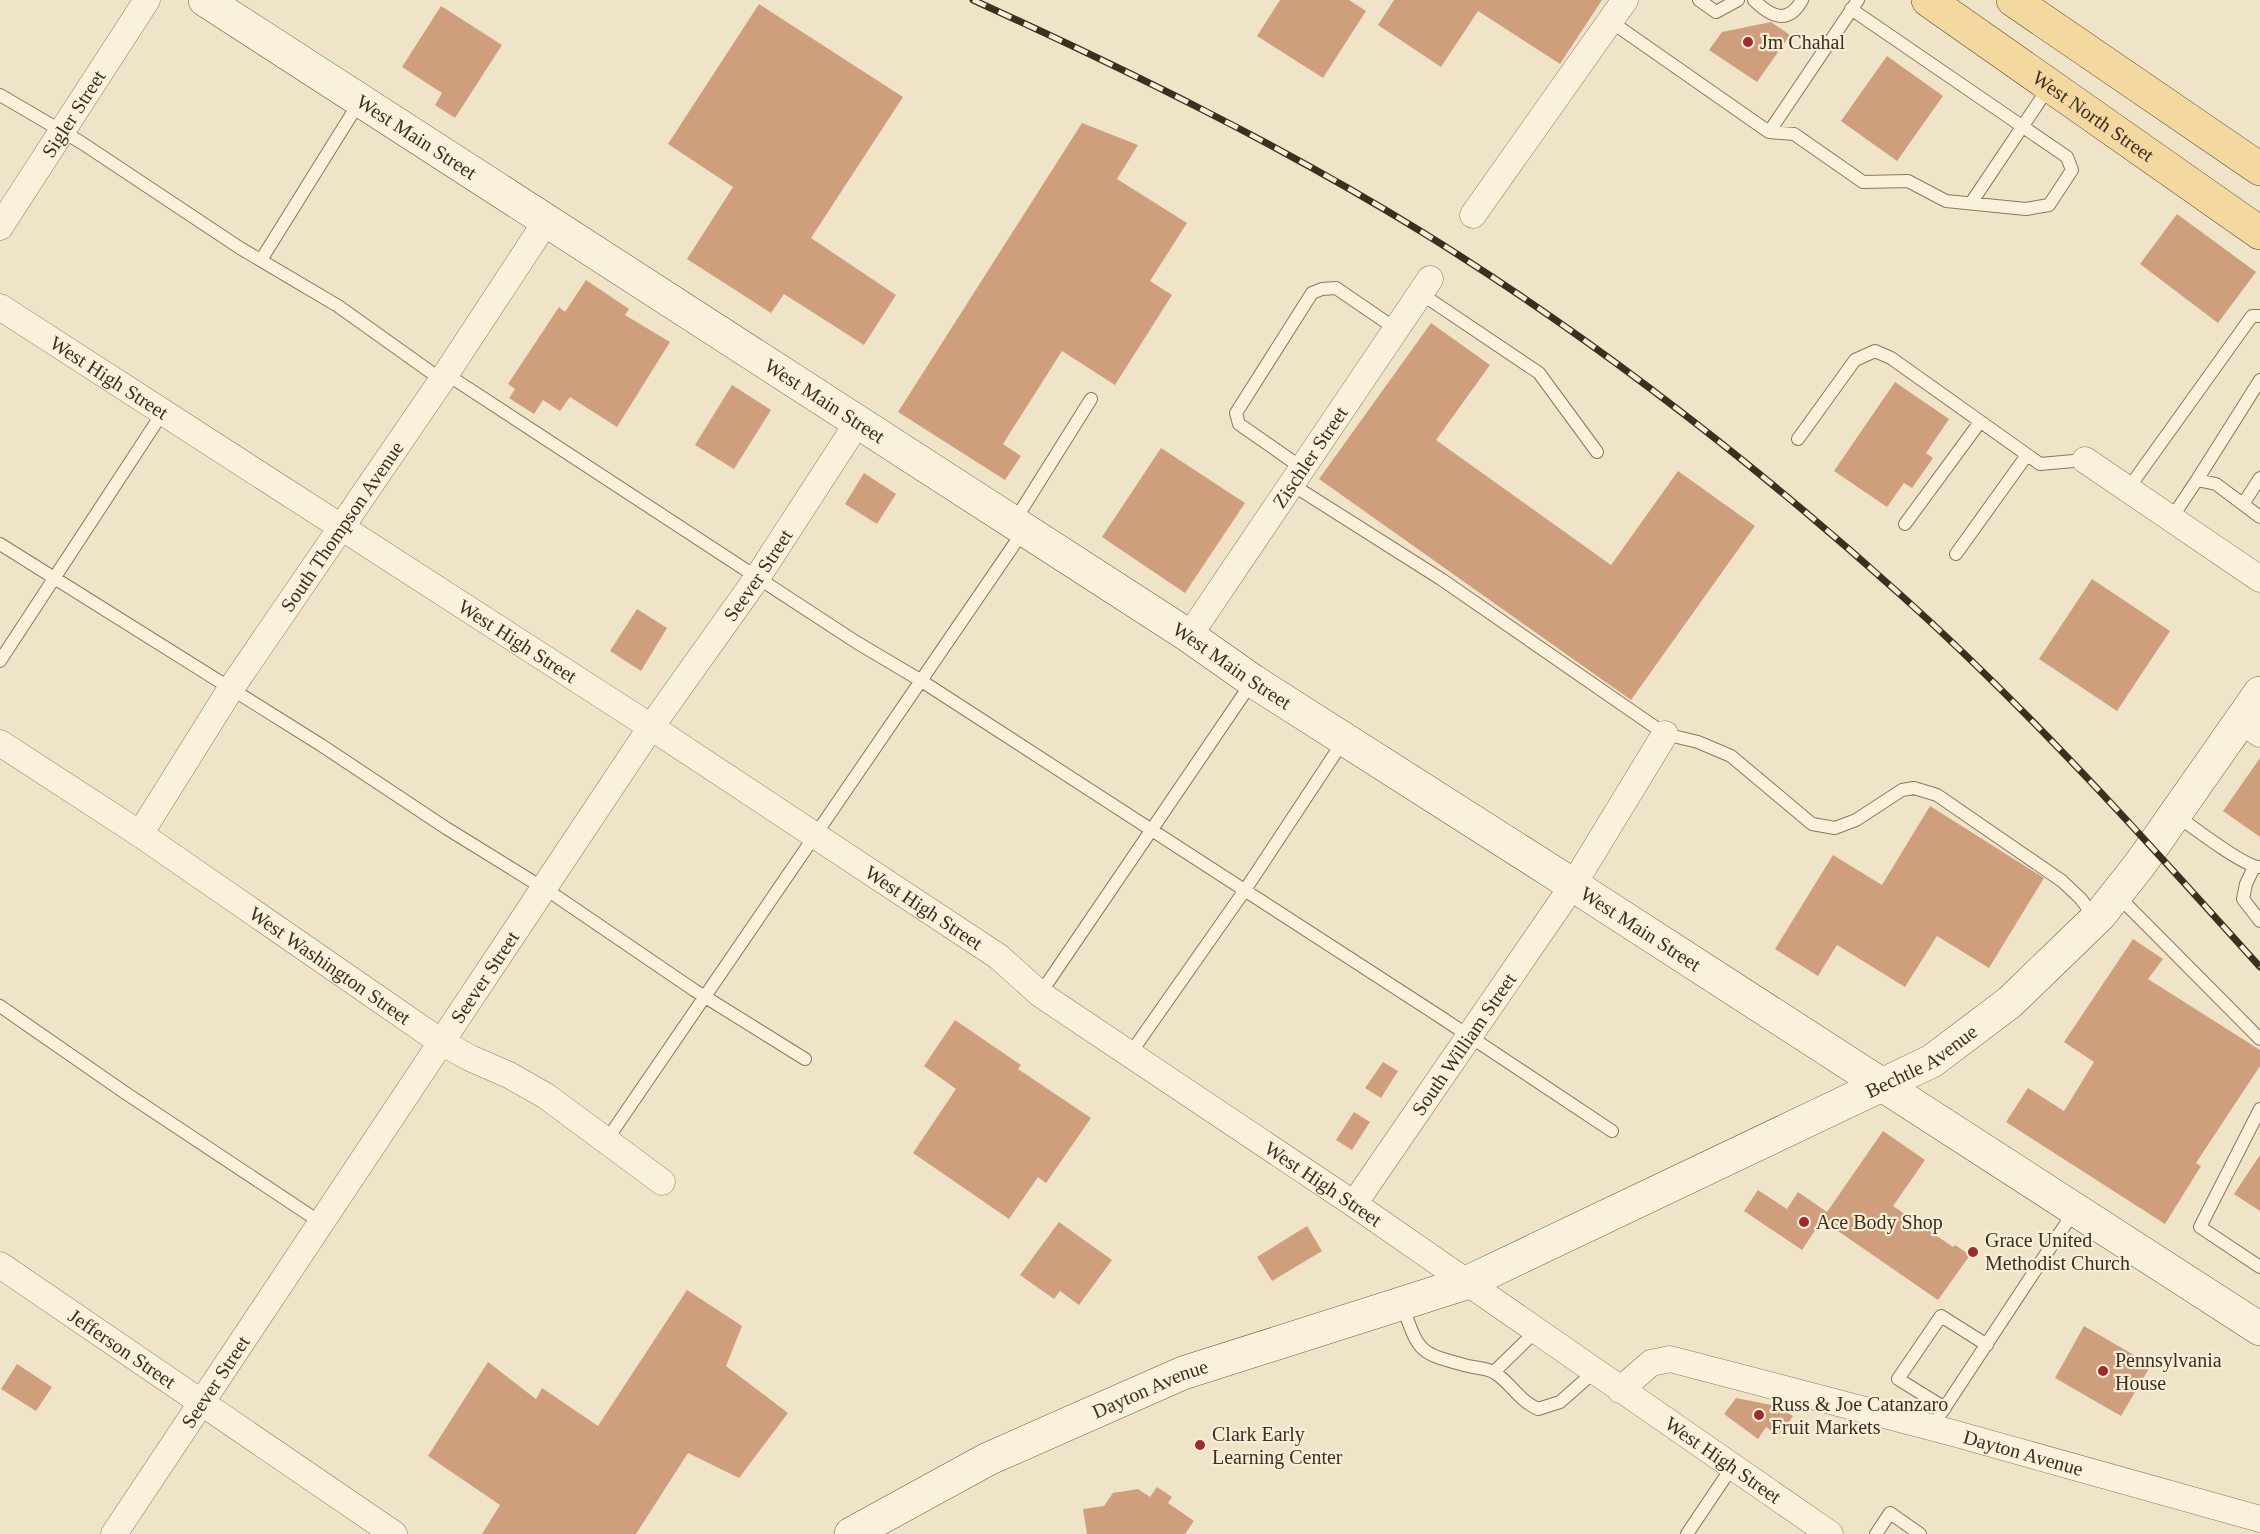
<svg xmlns="http://www.w3.org/2000/svg" width="2260" height="1534" font-family="'Times New Roman',serif">
<rect width="100%" height="100%" fill="#f0e4c8"/>
<!-- building -->
<path fill="#cf9f7d" d="M1280 0H1349L1366 11 1323 78 1257 36Z
M1394 0H1602L1560 64 1478 11 1441 67 1378 25Z
M759 4 903 97 811 238 896 295 864 345 784 294 771 313 687 259 733 187 668 144Z
M441 6 502 45 455 118 435 105 442 93 402 67Z
M1771 22 1790 35 1757 82 1709 50 1722 32Z
M1887 56 1943 96 1897 161 1841 121Z
M1082 123 1138 145 1117 179 1187 223 1150 281 1172 295 1115 385 1062 351 1003 444 1021 456 1005 480 898 412Z
M2177 214 2256 272 2218 323 2140 264Z
M586 280 629 309 625 315 670 342 617 427 570 397 560 411 543 400 534 414 509 398 515 389 508 384 559 307 565 312Z
M1431 323 1490 365 1436 440 1611 565 1678 471 1755 526 1631 700 1319 479Z
M1895 382 1949 419 1926 453 1933 458 1912 488 1904 483 1887 507 1834 471Z
M732 385 771 410 734 469 695 445Z
M1161 448 1245 503 1185 593 1102 537Z
M864 473 896 494 877 524 845 504Z
M2092 579 2170 631 2117 711 2039 659Z
M637 609 667 628 641 671 610 651Z
M2260 758V837L2223 811Z
M1930 806 2044 878 1989 968 1937 936 1905 987 1837 945 1818 976 1775 949 1833 855 1882 885Z
M2133 939 2163 959 2148 979 2260 1050V1066L2196 1163 2201 1166 2165 1224 2006 1122 2028 1088 2064 1111 2094 1062 2064 1042Z
M955 1020 1021 1065 1018 1069 1091 1118 1046 1183 1038 1177 1009 1219 913 1153 956 1089 924 1066Z
M1383 1062 1398 1071 1381 1098 1365 1088Z
M1354 1112 1370 1122 1352 1150 1336 1140Z
M1883 1131 1925 1160 1893 1206 1953 1247 1955 1245 1970 1255 1938 1300 1822 1220 1802 1250 1744 1211 1758 1190 1787 1209 1798 1192 1827 1212Z
M2260 1155V1211L2234 1194Z
M1059 1222 1112 1260 1079 1305 1060 1291 1054 1299 1020 1275Z
M1307 1226 1322 1251 1272 1281 1257 1257Z
M687 1290 742 1326 726 1366 788 1413 739 1478 688 1453 636 1534H482L500 1505 428 1456 488 1362 536 1399 542 1388 598 1426Z
M2084 1326 2151 1365 2121 1416 2055 1378Z
M17 1364 52 1387 36 1411 1 1389Z
M1736 1398 1777 1406 1793 1416 1779 1436 1766 1427 1758 1439 1724 1414Z
M1157 1487 1172 1497 1168 1503 1194 1521 1185 1534H1087L1083 1509 1104 1506 1113 1493 1138 1489 1150 1497Z"/>
<g fill="none" stroke-linecap="round" stroke-linejoin="round">
<defs>
<path id="lane" d="M1699 0 1716 12 1738 0
M1754 0C1771 17 1788 25 1802 0
M1610 21 1769 132 1794 134 1863 182 1908 181 1946 201 2026 209 2049 205 2072 170 2067 157 1851 9
M0 95 82 143 240 248 338 306 432 373 457 381 856 642 920 680 1442 1018 1612 1131
M1769 132 1858 0
M1971 203 2049 87
M261 260 360 101
M1420 293 1539 373 1597 452
M1798 439 1855 360 1875 351 1891 358 2040 464 2085 460
M1302 468 1239 424 1236 413 1312 293 1322 289 1336 288 1396 329
M2197 480 2260 380
M1291 484 1441 579 1665 734 1698 742 1731 756 1812 824 1835 828 1856 820 1902 790 1914 788 1937 795 2062 881 2081 899 2094 917
M2128 489 2252 316H2260
M2243 504 2260 478
M2171 519 2197 480 2216 484 2260 517
M1014 522 1091 399
M1905 524 1980 422
M0 544 321 745 446 828 556 896 694 990 805 1059
M1956 554 2027 455
M0 661 163 412
M2176 815C2191 826 2246 868 2260 867
M2254 867 2246 884 2243 899 2260 921
M2117 895 2260 1039
M1040 994 1252 682
M0 1006 124 1092 320 1222
M1130 1054 1245 890 1344 740
M2260 1109 2200 1227 2260 1267
M606 1141 1024 530
M1402 1304C1419 1352 1417 1353 1468 1366 1476 1368 1488 1368 1495 1373 1512 1384 1517 1399 1538 1409L1560 1402 1594 1372
M1494 1372 1536 1331
M1945 1408 1898 1379 1941 1316 1987 1345
M1932 1427 2075 1210
M1687 1534 1732 1467
M1876 1534 1890 1513 1920 1534"/>
<g id="street">
<path d="M1473 215 1625 0"/>
<path id="s1" d="M0 227 147 0"/>
<path id="s2" d="M0 307 651 727 999 957 1040 994 1354 1204 1830 1534"/>
<path d="M2085 460 2260 579"/>
<path id="s3" d="M1189 636 1430 279"/>
<path d="M2241 721 2260 734"/>
<path id="s4" d="M0 743 140 834 441 1042 470 1058 509 1075 546 1096 662 1182"/>
<path id="s5" d="M140 834 230 690 444 377 547 220"/>
<path id="s6" d="M1354 1204 1573 885 1665 734"/>
<path id="s7" d="M0 1265 394 1534"/>
<path id="s8" d="M1620 1390 1651 1363 1670 1359 1953 1433 2260 1519"/>
<path id="s9" d="M114 1534 651 727 757 578 858 422"/>
</g>
<g id="secondary">
<path id="s10" d="M205 0 1189 636 1253 681 1573 885 2260 1329"/>
<path id="s11" d="M851 1534 988 1459 1183 1373 1466 1283 1932 1061 2010 1002 2100 915 2141 863 2260 693"/>
</g>
<g id="primary">
<path id="s12" d="M1928 0 2260 233"/>
<path d="M2013 0 2260 169"/>
</g>
</defs>
<!-- lane casing -->
<use href="#lane" stroke="#8d765c" stroke-width="14"/>
<!-- street casing -->
<use href="#street" stroke="#8d765c" stroke-width="27"/>
<!-- secondary casing -->
<use href="#secondary" stroke="#6f573f" stroke-width="34"/>
<!-- primary casing -->
<use href="#primary" stroke="#5b4430" stroke-width="34"/>
<!-- lane -->
<use href="#lane" stroke="#faf1dc" stroke-width="12"/>
<!-- street -->
<use href="#street" stroke="#faf1dc" stroke-width="26"/>
<!-- secondary -->
<use href="#secondary" stroke="#faf1dc" stroke-width="33"/>
<!-- primary -->
<use href="#primary" stroke="#f3d9a0" stroke-width="33"/>
<defs>
<path id="rail" d="M973 0C1127 70 1279 144 1422 232 1593 338 1754 463 1903 597 2030 711 2146 840 2260 967"/>
</defs>
<!-- rail casing -->
<use href="#rail" stroke="#3d2e20" stroke-width="7"/>
<!-- rail -->
<use href="#rail" stroke="#f7eed8" stroke-width="4.5" stroke-dasharray="14" stroke-linecap="butt"/>
</g>
<!-- markers -->
<g fill="#9e2a2b" stroke="#f7eed8" stroke-width="2">
<circle cx="1748" cy="42" r="6"/>
<circle cx="1804" cy="1222" r="6"/>
<circle cx="1973" cy="1252" r="6"/>
<circle cx="2103" cy="1371" r="6"/>
<circle cx="1759" cy="1415" r="6"/>
<circle cx="1200" cy="1445" r="6"/>
</g>
<g text-anchor="middle" dominant-baseline="central" stroke-width="4.5" stroke-linejoin="round" paint-order="stroke">
<!-- poi labels -->
<g font-size="20" fill="#3d2e20" stroke="#f7eed8" text-anchor="start">
<text x="1760" y="42">Jm Chahal</text>
<text x="1816" y="1222">Ace Body Shop</text>
<text x="1985" y="1240">Grace United<tspan x="1985" dy="23">Methodist Church</tspan></text>
<text x="2115" y="1360">Pennsylvania<tspan x="2115" dy="23">House</tspan></text>
<text x="1771" y="1404">Russ &amp; Joe Catanzaro<tspan x="1771" dy="23">Fruit Markets</tspan></text>
<text x="1212" y="1434">Clark Early<tspan x="1212" dy="23">Learning Center</tspan></text>
</g>
<!-- street labels -->
<g font-size="20" fill="#3d2e20" stroke="#f7eed8">
<text stroke="none"><textPath href="#s1" startOffset="135">Sigler Street</textPath></text>
<text stroke="none"><textPath href="#s12" startOffset="202">West North Street</textPath></text>
<text stroke="none"><textPath href="#s10" startOffset="252">West Main Street</textPath></text>
<text stroke="none"><textPath href="#s2" startOffset="130">West High Street</textPath></text>
<text stroke="none"><textPath href="#s10" startOffset="738">West Main Street</textPath></text>
<text stroke="none"><textPath href="#s3" startOffset="216">Zischler Street</textPath></text>
<text stroke="none"><textPath href="#s5" startOffset="368">South Thompson Avenue</textPath></text>
<text stroke="none"><textPath href="#s9" startOffset="1155">Seever Street</textPath></text>
<text stroke="none"><textPath href="#s2" startOffset="616">West High Street</textPath></text>
<text stroke="none"><textPath href="#s10" startOffset="1224">West Main Street</textPath></text>
<text stroke="none"><textPath href="#s2" startOffset="1102">West High Street</textPath></text>
<text stroke="none"><textPath href="#s10" startOffset="1710">West Main Street</textPath></text>
<text stroke="none"><textPath href="#s4" startOffset="398">West Washington Street</textPath></text>
<text stroke="none"><textPath href="#s9" startOffset="669">Seever Street</textPath></text>
<text stroke="none"><textPath href="#s6" startOffset="194">South William Street</textPath></text>
<text stroke="none"><textPath href="#s11" startOffset="1173">Bechtle Avenue</textPath></text>
<text stroke="none"><textPath href="#s2" startOffset="1588">West High Street</textPath></text>
<text stroke="none"><textPath href="#s7" startOffset="148">Jefferson Street</textPath></text>
<text stroke="none"><textPath href="#s9" startOffset="183">Seever Street</textPath></text>
<text stroke="none"><textPath href="#s11" startOffset="333">Dayton Avenue</textPath></text>
<text stroke="none"><textPath href="#s8" startOffset="426">Dayton Avenue</textPath></text>
<text stroke="none"><textPath href="#s2" startOffset="2074">West High Street</textPath></text>
</g>
</g>
</svg>
